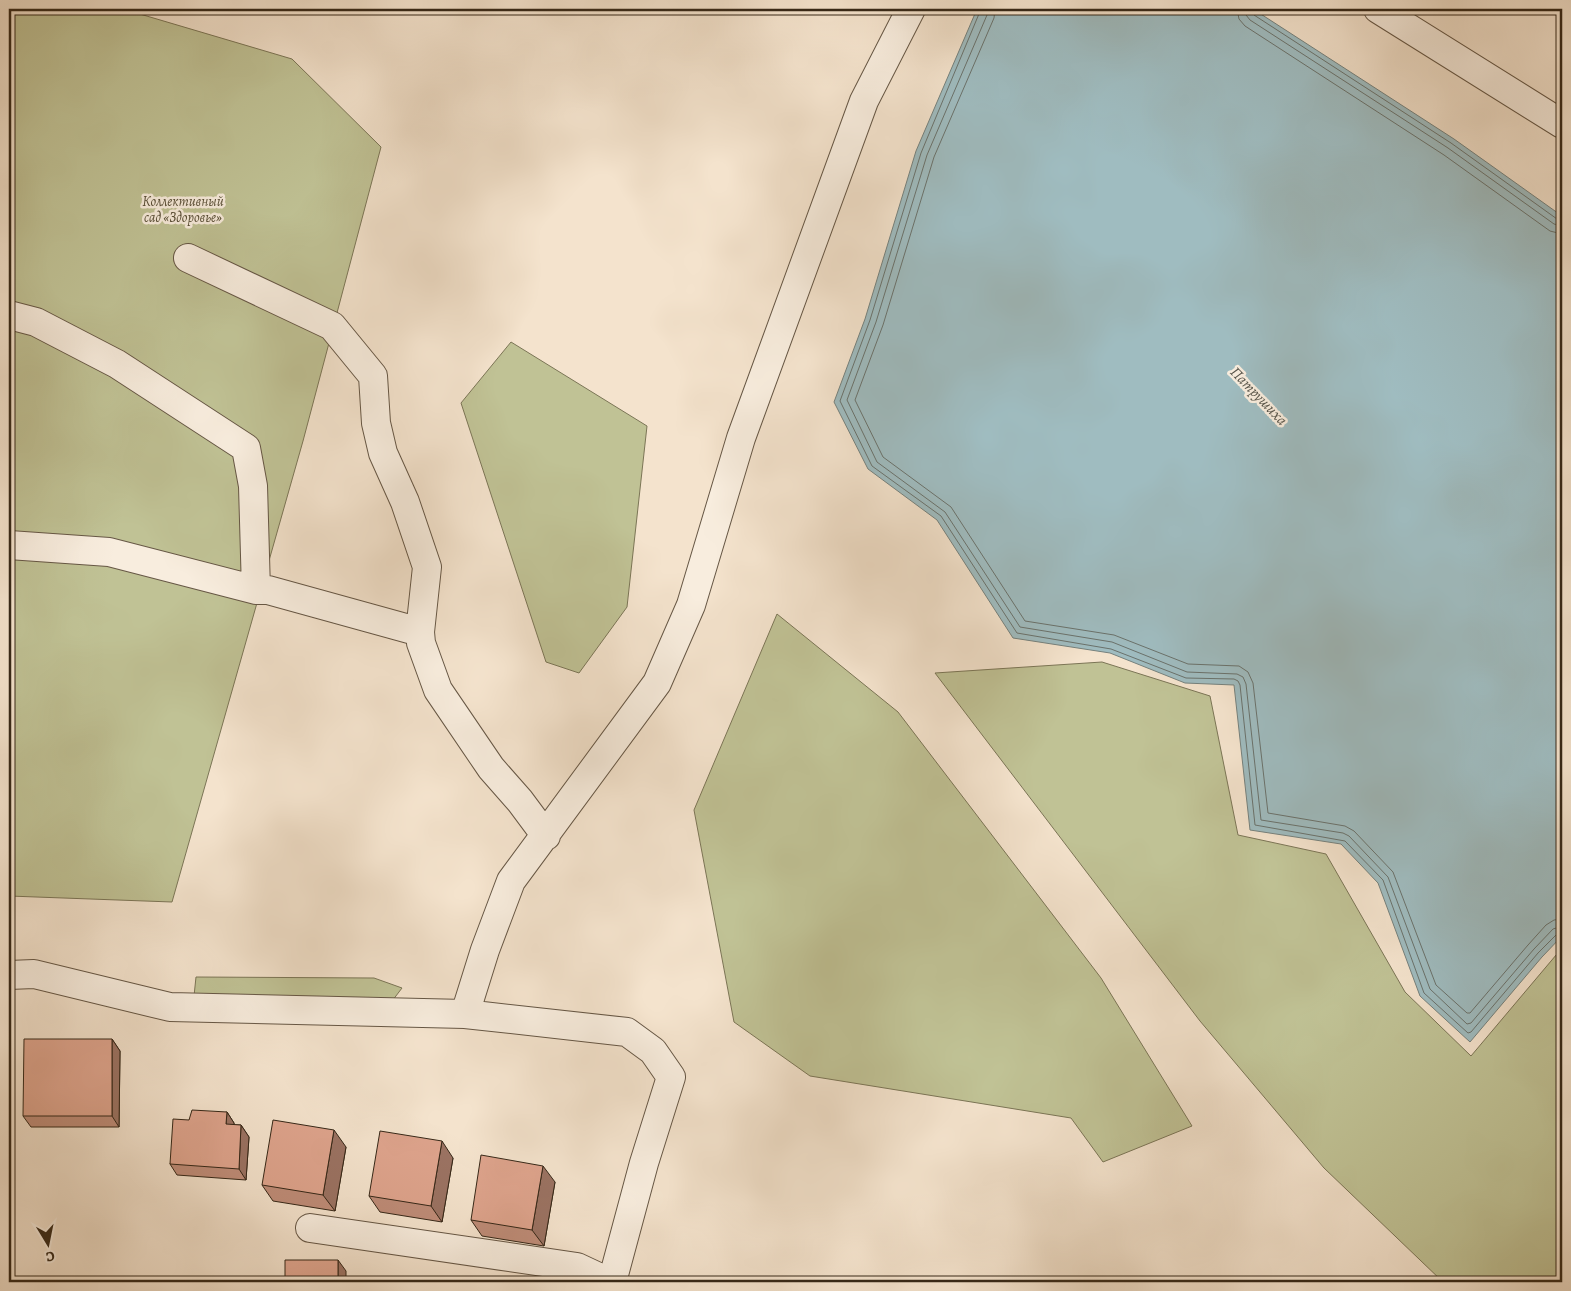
<svg xmlns="http://www.w3.org/2000/svg" width="1571" height="1291" font-family="Alegreya,serif">
<rect width="100%" height="100%" fill="#f4e3cd"/>
<filter id="stains"><feTurbulence type="fractalNoise" baseFrequency=".004" numOctaves="4"/><feColorMatrix values="0 0 0 0 .2 0 0 0 0 .09 0 0 0 0 .02 0 0 0 .5 -.17"/></filter>
<radialGradient id="worn" r=".72"><stop offset=".6" stop-color="#630" stop-opacity="0"/><stop offset="1" stop-color="#630" stop-opacity=".3"/></radialGradient>
<!-- green -->
<path fill="#c0c295" stroke="#7b7556" d="M9 9H123L292 59 381 147 303 441 172 902 9 896Z
M511 342 647 426 627 607 579 673 546 662 461 403Z
M777 614 898 712 1101 978 1192 1126 1103 1162 1071 1118 810 1076 734 1022 694 810Z
M1102 662 1210 696 1238 835 1326 854 1405 992 1471 1056 1562 948V1282H1443L1324 1168 1200 1021 935 673Z
M196 977 374 978 402 988 383 1013 194 996Z"/>
<!-- water -->
<path fill="#9fbcc0" stroke="#75817d" d="M977 9H1253L1454 139 1562 216V936L1542 957 1470 1042 1420 996 1378 883 1341 844 1250 830 1234 685 1185 683 1110 653 1013 638 937 520 868 469 834 402 865 319 916 151Z"/>
<g fill="none" stroke-linecap="round" stroke-linejoin="round">
<!-- shore -->
<path stroke="#6a726c" stroke-width="1" d="M981 9 921 153 870 320 840 401 872 466 941 516 1017 633 1111 649 1186 678 1234 679 1238 681 1240 685 1255 825 1345 841 1383 880 1424 993 1468 1033 1471 1032 1538 953 1557 934 1562 933
M988 9 987 15 927 155 876 322 847 400 877 462 945 512 1020 627 1112 642 1187 672 1237 674 1243 677 1246 684 1261 820 1343 833 1349 836 1388 877 1430 989 1467 1024 1471 1023 1534 949 1553 929 1562 926
M995 9 994 18 934 157 883 325 855 400 883 457 951 507 1025 621 1114 635 1188 664 1239 666 1248 672 1253 683 1268 813 1345 826 1354 831 1393 872 1436 985 1467 1013H1470L1528 945 1546 925 1554 920 1562 919
M1237 9 1239 19 1245 26 1444 155 1550 231 1562 234
M1245 9 1246 15 1250 20 1448 148 1554 224 1562 226
M1251 9 1254 15 1451 143 1557 219 1562 220"/>
<defs>
<path id="minor" d="M1378 9 1562 124
M188 258 332 326 373 376 376 423 383 453 405 502 427 567 420 632 421 643 438 690 491 768 520 801 546 836
M9 315 36 322 117 364 246 448 253 486 256 590
M9 545 109 552 256 590H268L420 632
M9 975 34 974 170 1007 465 1014 627 1032 653 1051 671 1077 644 1163 612 1282
M465 1014 485 950 511 881 657 683 691 605 741 438 864 101 911 9
M310 1228 577 1267 609 1282"/>
</defs>
<!-- minor casing -->
<use href="#minor" stroke="#665745" stroke-width="30"/>
<!-- minor -->
<use href="#minor" stroke="#f8edde" stroke-width="28"/>
</g>
<!-- wall -->
<path fill="#bf8d79" stroke="#362818" d="M112 1039 120 1051 119 1127H31L23 1116Z
M227 1112 234 1123V1125H241L249 1137 246 1180 177 1175 170 1164 189 1120Z
M346 1147 335 1211 273 1201 262 1185Z
M453 1158 442 1222 380 1212 369 1196Z
M555 1182 544 1246 482 1236 471 1220Z"/>
<!-- shaded-wall -->
<path fill="#9b7363" stroke="#362818" d="M112 1039 120 1051 119 1127 112 1116Z
M227 1112 234 1123V1135L226 1124Z
M241 1125 249 1137 246 1180 239 1169Z
M334 1130 346 1147 335 1211 323 1195Z
M442 1141 453 1158 442 1222 431 1206Z
M543 1166 555 1182 544 1246 532 1230Z
M338 1260 346 1271V1282H338Z"/>
<!-- building -->
<path fill="#dea48d" stroke="#362818" d="M24 1039H112V1116H23Z
M192 1110 227 1112 226 1124 241 1125 239 1169 170 1164 173 1119 189 1120Z
M273 1120 334 1130 323 1195 262 1185Z
M380 1131 442 1141 431 1206 369 1196Z
M481 1155 543 1166 532 1230 471 1220Z
M285 1260H338V1282H285Z
M9 1277 78 1278V1282H9Z"/>
<g text-anchor="middle" dominant-baseline="central" stroke-width="5" stroke-linejoin="round" paint-order="stroke">
<!-- park labels -->
<g font-size="14" font-style="italic" fill="#584e37" stroke="#f8edde">
<text x="183" y="201">Коллективный<tspan x="183" dy="16">сад «Здоровье»</tspan></text>
</g>
<!-- water labels -->
<g font-size="15" font-style="italic" fill="#56544a" stroke="#f8edde">
<text transform="translate(1259 396) rotate(46)">Патрушиха</text>
</g>
</g>
<!-- margin -->
<rect width="1571" height="1291" fill="none" stroke="#f4e3cd" stroke-width="30"/>
<rect x="10" y="10" width="1551" height="1271" fill="none" stroke="#362818" stroke-width="2.5"/>
<rect x="15" y="15" width="1541" height="1261" fill="none" stroke="#362818"/>
<!-- north arrow -->
<g transform="translate(48 1244) rotate(170)" stroke="#f8edde" stroke-width="4" paint-order="stroke">
<path d="M0-4L9 19L0 12L-9 19Z" fill="#362818"/>
<text y="-8" font-size="14" font-weight="bold" text-anchor="middle" fill="#362818">С</text>
</g>
<rect width="100%" height="100%" filter="url(#stains)"/>
<rect width="100%" height="100%" fill="url(#worn)"/>
</svg>
